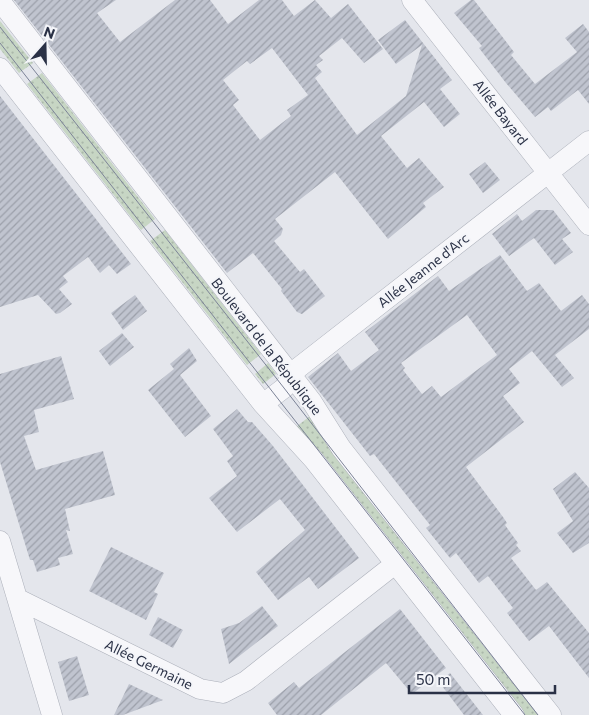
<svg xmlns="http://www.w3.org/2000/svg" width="589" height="715" font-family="Commissioner,sans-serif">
<defs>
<pattern id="grass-dots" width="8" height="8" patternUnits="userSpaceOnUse" patternTransform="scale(1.25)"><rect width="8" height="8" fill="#c7d6c4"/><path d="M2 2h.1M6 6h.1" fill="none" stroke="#abb8aa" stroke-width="1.8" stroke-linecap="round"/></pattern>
<pattern id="building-hatch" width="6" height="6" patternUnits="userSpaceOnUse" patternTransform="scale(1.25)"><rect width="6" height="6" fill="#c0c4cf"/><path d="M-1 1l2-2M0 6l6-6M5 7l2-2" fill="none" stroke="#9ca0aa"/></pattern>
</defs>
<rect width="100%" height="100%" fill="#e4e6ec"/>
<!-- grass -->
<path fill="url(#grass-dots)" d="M0 21 33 63 19 73 0 49Z
M42 73 155 219 141 230 27 84Z
M165 230 261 354 247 365 150 241Z
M268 363 276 374 263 384 255 374Z
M314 413 544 715H521L292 430Z"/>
<!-- building -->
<path fill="url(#building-hatch)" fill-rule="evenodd" d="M14 0H116L97 13 120 42 175 0H210L228 24 259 0H282L294 16 315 0 331 18 348 4 383 49 364 63 342 38 319 56 323 60 316 65 322 72 315 78 357 135 406 96 422 45 396 64 378 40 405 20 452 80 440 89 460 114 444 127 424 102 381 136 407 168 419 158 444 187 423 203 426 207 388 239 335 172 275 219 283 229 281 235 274 241 300 272 304 269 325 296 302 314 297 312 281 291 282 289 253 253 227 273ZM272 48 308 95 287 110 291 116 260 140 233 105 239 100 223 80 247 61 250 64Z
M471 0H474L514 52 511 55 535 84 577 52 565 38 583 24 589 32V104L578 90 551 111 548 107 535 117 506 83 479 48 482 46 454 13Z
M0 96 131 264 117 274 109 265 100 273 88 257 63 276 68 282 59 289 72 304 60 313 56 314 38 295 0 307Z
M485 162 500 180 483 193 469 174Z
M536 210H553L571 233 562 239 573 252 555 265 534 238 509 256 492 234 517 214 522 221Z
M500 255 527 291 539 283 561 311 582 295 589 304V329L555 355 574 378 562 387 532 351 509 369 520 383 503 396 524 422 466 467 503 517 507 523 505 525 518 543 516 545 521 551 511 558 536 590 547 582 589 633V678L549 626 529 641 507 613 513 608 488 576 479 583 456 553 450 558 426 528 430 525 374 454 370 456 308 377 338 353 351 371 379 350 365 332 438 276 449 291ZM467 315 497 355 441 397 432 386 422 394 403 370 405 368 401 363Z
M135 295 147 311 123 330 111 313Z
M122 333 134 347 110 366 99 351Z
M189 348 197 361 180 375 211 416 185 437 148 390 174 369 170 364Z
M61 356 74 399 34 410 39 432 24 436 36 470 103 451 115 495 65 509 70 531 66 530 73 554 58 558 60 565 37 572 33 560H30L0 462V374Z
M237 409 248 422H252L273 446 359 558 318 589 309 577 278 600 256 572 305 530 280 499 237 532 209 498 237 476 227 461 233 456 213 429Z
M575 472 589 488V543L573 553 557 533 573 521 553 489Z
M111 547 164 573 154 592 158 594 146 620 89 591Z
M262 606 278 626 229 664 221 629 239 623Z
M400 609 446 668 412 694 386 663 321 715H277L268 703 294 682 299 688Z
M158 617 183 630 173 648 149 635Z
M77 656 89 695 69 701 58 662Z
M450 673 483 715H464L439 682Z
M129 684 163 700 123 715H114Z"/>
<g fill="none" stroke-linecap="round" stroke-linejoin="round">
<defs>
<path id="street" d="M412 0 589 225
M0 1 312 402 341 448 551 715
M0 68 263 404 314 460 514 715
M263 404 284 388 298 368 589 141
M0 541 52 715
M18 599 200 689 223 693 246 681 395 564"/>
</defs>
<!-- street casing -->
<use href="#street" stroke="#acb0ba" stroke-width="21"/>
<!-- street -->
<use href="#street" stroke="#f7f7fa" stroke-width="20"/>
<!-- tram -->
<path stroke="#7c8397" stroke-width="1" d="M0 27 284 388 538 715
M0 43 525 715"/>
</g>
<g text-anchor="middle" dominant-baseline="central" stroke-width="4" stroke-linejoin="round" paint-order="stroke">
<!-- street labels -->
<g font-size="14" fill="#2a3146" stroke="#f4f5f9">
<text transform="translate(501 112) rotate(52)">Allée Bayard</text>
<text transform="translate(423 270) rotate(-38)">Allée Jeanne d'Arc</text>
<text transform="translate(267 346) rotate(52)">Boulevard de la République</text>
<text transform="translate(149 664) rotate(26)">Allée Germaine</text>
</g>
</g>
<!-- north arrow -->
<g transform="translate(45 45) rotate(20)" stroke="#f4f5f9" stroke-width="4" paint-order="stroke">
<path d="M0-4L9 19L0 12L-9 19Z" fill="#2a3146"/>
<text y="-8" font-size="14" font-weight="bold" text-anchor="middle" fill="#2a3146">N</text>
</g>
<!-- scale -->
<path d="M409 685v8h146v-8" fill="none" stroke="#2a3146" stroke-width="2.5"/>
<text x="416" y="685" font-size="15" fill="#2a3146" stroke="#f4f5f9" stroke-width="4" paint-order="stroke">50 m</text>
</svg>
